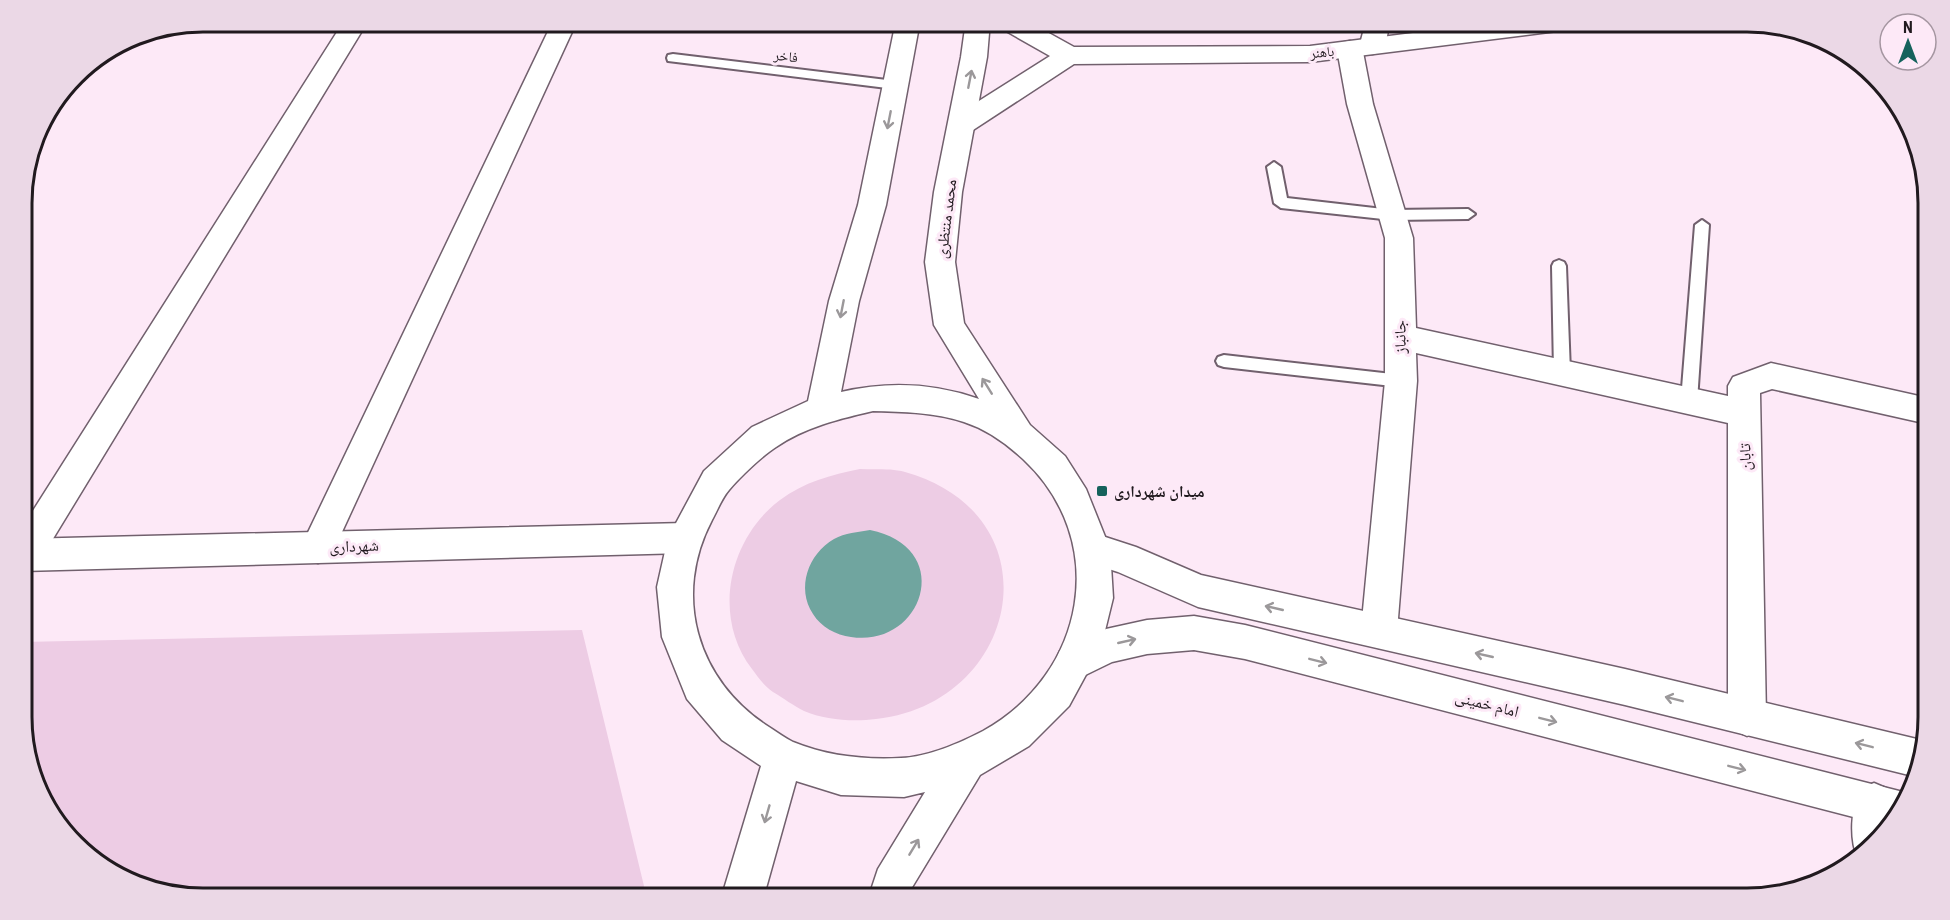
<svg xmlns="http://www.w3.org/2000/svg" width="1950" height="920" font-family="'Roboto Condensed','Noto Naskh Arabic',sans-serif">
<rect width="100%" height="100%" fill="#fde9f7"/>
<!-- green -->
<path fill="#edcce4" d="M860 469C874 470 891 468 905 472 1058 515 1021 703 876 719 853 722 825 720 804 711 794 706 783 698 773 692 764 686 758 677 752 669 712 617 728 539 780 500 804 482 831 475 860 469Z
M582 630 644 886 642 899H203L133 885 58 828 23 741 22 642Z"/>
<!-- water -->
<path fill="#70a59f" d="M870 530C957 548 923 648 851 637 836 635 821 627 813 614 796 588 808 554 834 539 845 533 858 532 870 530Z"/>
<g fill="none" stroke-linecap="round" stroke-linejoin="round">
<defs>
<path id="lane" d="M673 54 895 81 902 85 895 89 668 61 667 58 668 55Z
M1274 162 1281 167 1287 198 1392 210 1468 209 1475 214 1468 219 1392 220 1281 208 1274 203 1267 167Z
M1702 220 1709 225 1697 401 1695 406 1689 408 1683 406 1681 401 1695 225Z
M1559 260 1564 262 1566 266 1570 372 1568 377 1562 378 1556 377 1554 372 1552 266 1554 262Z
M1224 355 1401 375 1407 376 1409 381 1407 386 1401 387 1224 367 1218 365 1216 361 1218 357Z"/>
<path id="street" d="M344 21H368L37 565 22 569V528Z
M553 21H577L330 558 318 563 306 558 301 547Z
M1366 21H1390L1385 46 1381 52 1372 54 1363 52 1373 104 1413 238 1416 328 1728 396V386L1733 377 1771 363 1928 398V424L1772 389 1760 393 1766 717 1760 730 1747 736 1734 730 1728 717V423L1416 353 1417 381 1397 631 1392 643 1379 648 1366 643 1361 631 1385 381V238L1347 104 1337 49 1341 43 1350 41 1360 44Z
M1874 783 1888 789 1894 803 1893 825 1858 860C1849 838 1851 810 1860 789Z"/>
<path id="secondary" d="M996 21H1027L1074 47 1310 46 1508 21H1585L1582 27 1573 29 1310 62 1074 64 970 132 961 134 952 132 948 125 952 118 1050 56 999 27Z
M685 523 697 527 702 538 697 549 685 553 22 571V539Z
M1093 533 1136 547 1201 575 1625 669 1921 740 1924 741 1917 777 1625 705 1198 607 1118 572 1081 560 1076 549 1081 538Z
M1194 616 1245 625 1911 794 1892 827 1245 659 1194 650 1147 654 1112 662 1073 681 1060 675 1055 663 1060 651 1106 629 1147 620Z"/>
<path id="primary" d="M896 21H920L886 205 859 301 841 392C889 381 933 383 979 399L934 325 925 262 934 192 961 57 966 21H990L987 57 962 192 955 262 964 323 1030 425 1065 456 1086 489 1110 549 1113 598 1101 647 1069 706 1029 746 980 775 911 889 910 899H868L878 869 925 792 904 797 841 795 796 781 763 899H721L761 766 722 740 687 699 662 637 657 587 668 538 704 471 752 427 808 401 829 301 858 205ZM873 411C904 412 934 412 964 422 986 429 1007 444 1023 459 1111 541 1086 674 983 731 960 743 927 757 901 758 865 760 827 756 793 742 785 738 777 732 769 727 697 681 672 596 712 520 717 511 722 498 729 490 740 477 762 456 776 447 805 427 839 419 873 411Z"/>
</defs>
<!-- lane casing -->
<use href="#lane" stroke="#71606d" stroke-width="4"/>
<!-- street casing -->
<use href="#street" stroke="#71606d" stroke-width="3"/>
<!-- secondary casing -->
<use href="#secondary" stroke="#71606d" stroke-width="3"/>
<!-- primary casing -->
<use href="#primary" stroke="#71606d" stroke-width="3"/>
<!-- lane -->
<use href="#lane" fill="#fff" fill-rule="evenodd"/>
<!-- street -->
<use href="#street" fill="#fff" fill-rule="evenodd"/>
<!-- secondary -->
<use href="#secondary" fill="#fff" fill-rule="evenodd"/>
<!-- primary -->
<use href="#primary" fill="#fff" fill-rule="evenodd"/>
</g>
<!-- one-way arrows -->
<defs><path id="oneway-shaft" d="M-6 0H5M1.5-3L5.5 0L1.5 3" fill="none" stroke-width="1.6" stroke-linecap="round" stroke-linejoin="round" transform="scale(1.5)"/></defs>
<g stroke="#9b989a">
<use href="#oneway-shaft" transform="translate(970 79) rotate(-79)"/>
<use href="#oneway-shaft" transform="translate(889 120) rotate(101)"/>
<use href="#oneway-shaft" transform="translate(842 309) rotate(101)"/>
<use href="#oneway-shaft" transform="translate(987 386) rotate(-122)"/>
<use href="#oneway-shaft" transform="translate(1274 608) rotate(-167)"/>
<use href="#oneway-shaft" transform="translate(1127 641) rotate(-13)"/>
<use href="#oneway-shaft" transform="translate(1484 655) rotate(-167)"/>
<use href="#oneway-shaft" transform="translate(1318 661) rotate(14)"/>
<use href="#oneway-shaft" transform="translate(1674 699) rotate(-166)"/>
<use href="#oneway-shaft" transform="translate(1548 720) rotate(14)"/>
<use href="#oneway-shaft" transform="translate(1864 745) rotate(-166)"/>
<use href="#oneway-shaft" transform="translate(1737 768) rotate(14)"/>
<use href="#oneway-shaft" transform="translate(767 814) rotate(106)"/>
<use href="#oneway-shaft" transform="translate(914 847) rotate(-59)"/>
</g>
<!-- markers -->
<rect fill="#15625c" stroke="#fde9f7" stroke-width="2" x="1096" y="485" width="12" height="12" rx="3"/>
<g text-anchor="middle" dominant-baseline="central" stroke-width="6" stroke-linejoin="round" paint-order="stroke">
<!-- far-street labels -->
<g font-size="14" fill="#211a1f" stroke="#fde9f7">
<text transform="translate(1322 52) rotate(-6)">باهنر</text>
<text transform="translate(786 56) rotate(7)">فاخر</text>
</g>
<!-- street labels -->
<g font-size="16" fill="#211a1f" stroke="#fde9f7">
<text transform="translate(946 219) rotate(-83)">محمد منتظری</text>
<text transform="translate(1400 337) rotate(-91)">جانباز</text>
<text transform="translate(1745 457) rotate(-91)">تابان</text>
<text transform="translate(354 546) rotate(-2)">شهرداری</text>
<text transform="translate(1487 704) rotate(14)">امام خمینی</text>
</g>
<!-- poi labels -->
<g font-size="16" font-weight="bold" fill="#211a1f" stroke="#fde9f7" text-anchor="start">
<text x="1114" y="491">میدان شهرداری</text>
</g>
</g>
<!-- crop -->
<path d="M0 0H1950V920H0ZM203 32H1747A171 171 0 0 1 1918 203V717A171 171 0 0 1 1747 888H203A171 171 0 0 1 32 717V203A171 171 0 0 1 203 32Z" fill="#ebd8e6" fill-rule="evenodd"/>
<path fill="none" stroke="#211a1f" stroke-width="3" d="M203 32H1747A171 171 0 0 1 1918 203V717A171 171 0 0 1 1747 888H203A171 171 0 0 1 32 717V203A171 171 0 0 1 203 32Z"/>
<!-- north arrow -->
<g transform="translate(1908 42)"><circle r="28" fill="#fde9f7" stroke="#a596a1" stroke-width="1.5"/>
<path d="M0-4.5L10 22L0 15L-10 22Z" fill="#15625c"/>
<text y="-9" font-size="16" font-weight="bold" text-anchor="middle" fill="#211a1f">N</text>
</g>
</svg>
